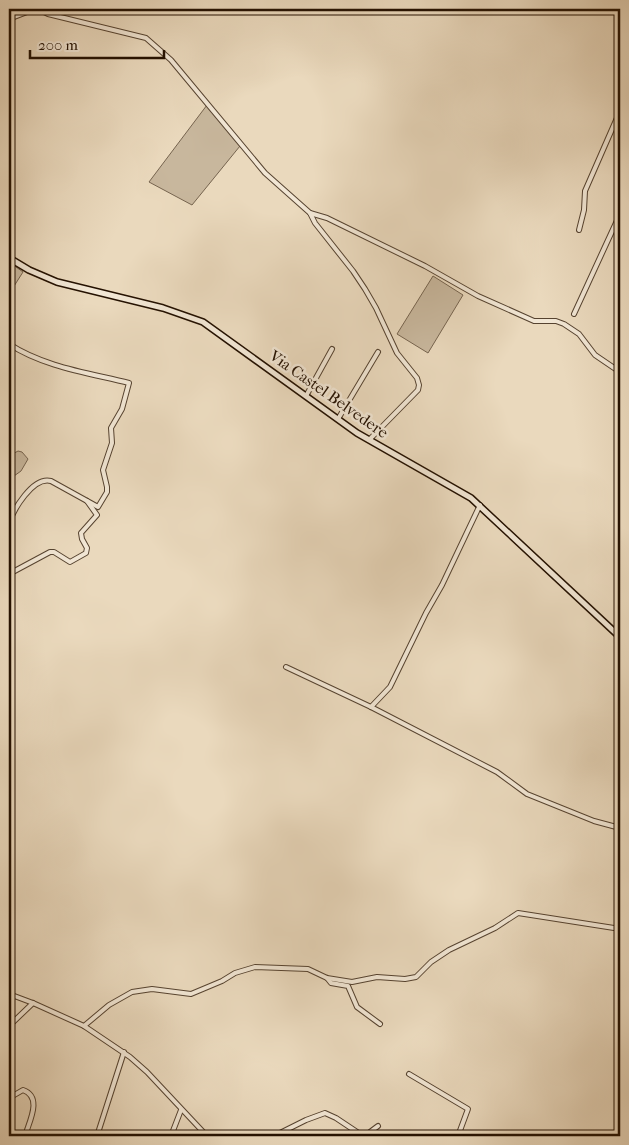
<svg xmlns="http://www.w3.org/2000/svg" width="629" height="1145" viewBox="0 0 629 1145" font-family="'IM FELL French Canon',serif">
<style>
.green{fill:#c8b79d;stroke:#76644f}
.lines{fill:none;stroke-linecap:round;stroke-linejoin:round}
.street-casing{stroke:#564330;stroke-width:6}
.secondary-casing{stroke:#241101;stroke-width:8}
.street{stroke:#f1e6d4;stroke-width:4}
.secondary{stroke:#f1e6d4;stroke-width:5}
.labels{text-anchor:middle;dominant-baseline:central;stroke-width:5;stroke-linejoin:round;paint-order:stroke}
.street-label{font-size:16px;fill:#241101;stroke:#f1e6d4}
</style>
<rect width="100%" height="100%" fill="#ead9bd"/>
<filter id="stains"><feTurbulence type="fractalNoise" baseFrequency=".004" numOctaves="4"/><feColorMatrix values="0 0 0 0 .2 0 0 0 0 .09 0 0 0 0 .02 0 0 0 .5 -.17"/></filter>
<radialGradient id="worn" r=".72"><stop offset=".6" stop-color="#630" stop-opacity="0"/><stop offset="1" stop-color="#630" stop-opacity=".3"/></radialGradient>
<g class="green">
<polygon points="207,105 240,146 192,205 149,182"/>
<polygon points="9,262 23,272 9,294"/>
<polygon points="433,276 463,295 428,353 397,334"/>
<polygon points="18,451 22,452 28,459 21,471 14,476 9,472 9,456"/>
</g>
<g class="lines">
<g class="street-casing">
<g id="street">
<polyline points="44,9 44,12 48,14 146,38 171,60 265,173 310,213 315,223 353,271 365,289 376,308 397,353 417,378 419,385 418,390 369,440"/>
<polyline points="9,19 35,9"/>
<polyline points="310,213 327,218 425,266 478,296 534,321 556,321 564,324 579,334 595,355 620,372"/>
<polyline points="579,230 584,210 585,191 620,111"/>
<polyline points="574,314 620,214"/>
<path d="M9,344c35,23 80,29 120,39l-7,26 -11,19 1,15 -9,27 4,17v5l-9,15 -47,-26c-18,-5 -38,29 -42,43"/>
<polyline points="306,396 332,349"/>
<polyline points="338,419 378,352"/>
<polyline points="9,574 50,552 54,552 70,562 86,553 87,548 82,539 81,533 97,515 87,501"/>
<polyline points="286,667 371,707 497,772 527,794 594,821 620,828"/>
<polyline points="371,707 390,687 426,613 442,585 480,505"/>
<polyline points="327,978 331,983 348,986 357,1007 380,1024"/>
<polyline points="9,994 33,1003 84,1026 130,1057 147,1072 207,1136"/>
<polyline points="9,1026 33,1003"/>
<polyline points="84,1026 109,1005 132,992 152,989 191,994 222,981 235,973 255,967 308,969 327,978 352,982 377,977 405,979 416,977 431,962 449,950 495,928 518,913 614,928 620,927"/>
<polyline points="409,1074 468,1109 458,1136"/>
<path d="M9,1098l14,-8c20,7 6,32 2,46"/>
<polyline points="97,1136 124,1052"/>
<polyline points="171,1136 181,1110"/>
<polyline points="274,1136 306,1120 325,1113 336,1118 363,1136 366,1135 378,1126"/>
</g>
</g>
<g class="secondary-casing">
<polyline id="secondary" points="9,258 29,270 57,282 163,308 203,322 357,433 471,498 620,637"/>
</g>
<use href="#street" class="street"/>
<use href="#secondary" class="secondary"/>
</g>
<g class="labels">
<g class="street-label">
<text transform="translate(329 394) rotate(35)">Via Castel Belvedere</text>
</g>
</g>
<rect width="629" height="1145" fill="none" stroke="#ead9bd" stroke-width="30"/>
<rect x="10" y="10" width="609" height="1125" fill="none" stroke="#241101" stroke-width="2.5"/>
<rect x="15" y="15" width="599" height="1115" fill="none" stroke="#241101"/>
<path d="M30 50v8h134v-8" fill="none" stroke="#241101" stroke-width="2.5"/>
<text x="38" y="50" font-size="15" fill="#241101" stroke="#f1e6d4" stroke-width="4" paint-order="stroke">200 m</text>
<rect width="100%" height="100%" filter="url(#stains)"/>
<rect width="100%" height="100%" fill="url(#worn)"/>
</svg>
